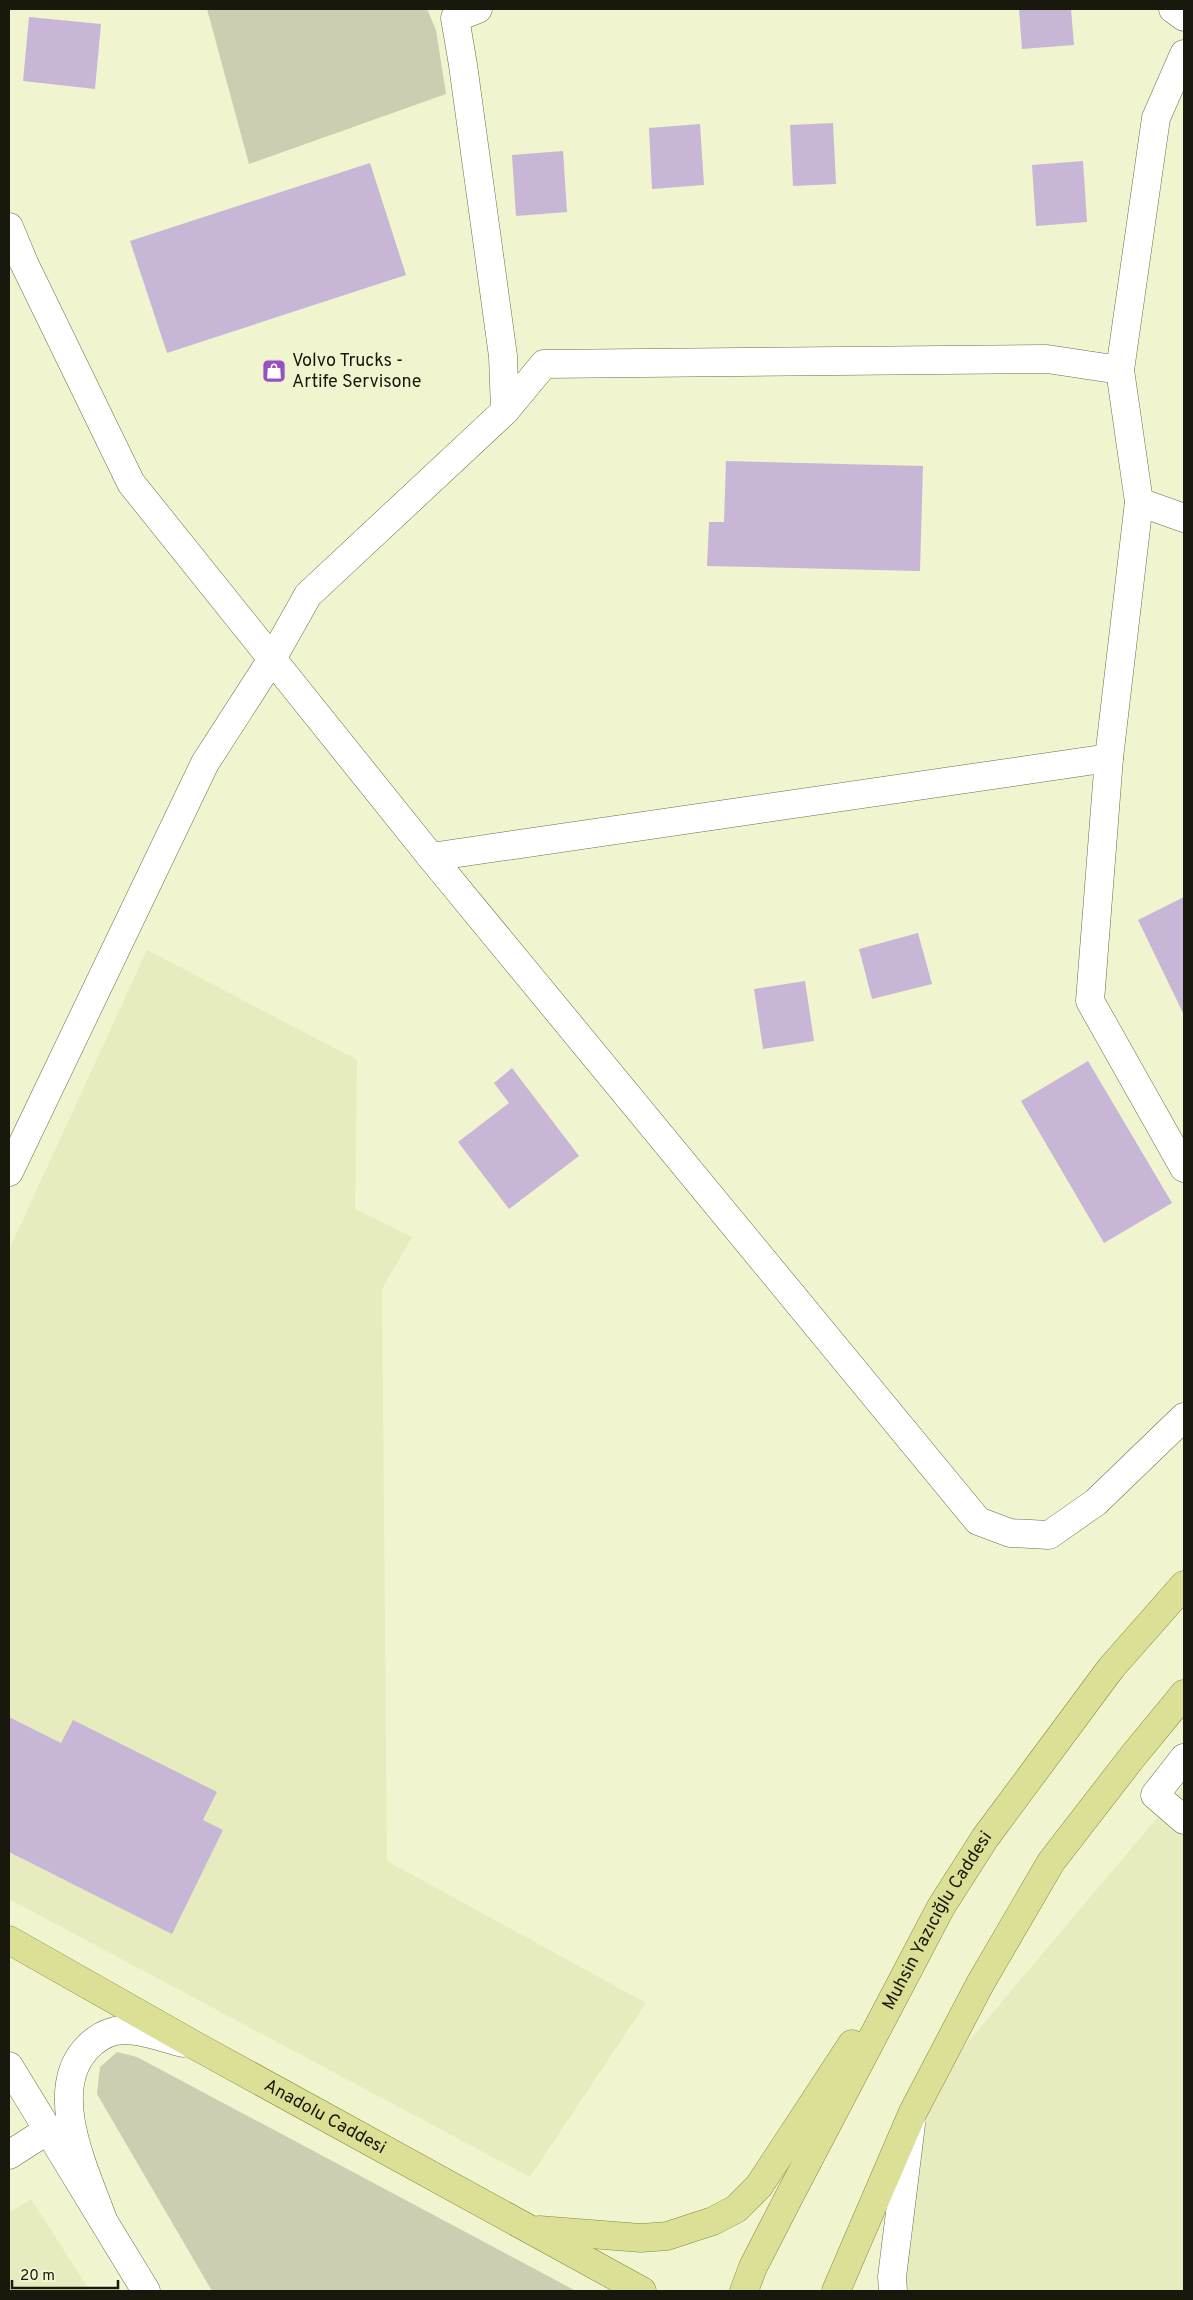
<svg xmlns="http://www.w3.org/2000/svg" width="1193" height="2300" viewBox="0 0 1193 2300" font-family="Overpass,sans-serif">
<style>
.built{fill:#e7ecbf}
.green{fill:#cbceb0}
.building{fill:#c8b6d6}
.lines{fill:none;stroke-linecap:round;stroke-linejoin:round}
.minor-casing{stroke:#6a6d4c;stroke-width:29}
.major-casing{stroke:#888c38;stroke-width:29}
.minor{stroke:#fff;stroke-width:28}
.major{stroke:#dcdf96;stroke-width:28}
.labels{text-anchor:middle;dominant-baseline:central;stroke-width:4.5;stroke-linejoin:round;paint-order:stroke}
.poi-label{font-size:18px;fill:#18190c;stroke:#f0f4cf;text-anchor:start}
.street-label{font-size:18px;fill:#18190c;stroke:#f0f4cf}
</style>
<rect width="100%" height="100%" fill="#f0f4cf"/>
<g class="built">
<polygon points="147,950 357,1060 355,1209 412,1237 382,1289 387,1861 646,2003 530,2177 9,1899 9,1250"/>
<polygon points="1184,1786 1184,2291 902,2291 914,2106"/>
<polygon points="31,2199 90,2291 9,2291 9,2213"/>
</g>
<g class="green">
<polygon points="207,9 427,9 436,30 446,94 249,164"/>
<polygon points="117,2052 137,2057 576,2291 212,2291 97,2094 100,2067"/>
</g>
<g class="building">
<polygon points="1019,9 1071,9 1074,45 1022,49"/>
<polygon points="29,17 101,24 95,89 23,81"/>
<polygon points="833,123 836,184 793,186 790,125"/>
<polygon points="700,124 704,185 652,189 649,128"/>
<polygon points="563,151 567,212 516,216 512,155"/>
<polygon points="1083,161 1087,222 1036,226 1032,165"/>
<polygon points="370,163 406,275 167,353 130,241"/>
<polygon points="726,461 923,466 920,571 707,566 709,522 724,522"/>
<polygon points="1184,897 1184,1015 1138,920"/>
<polygon points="918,933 932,984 872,999 859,949"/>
<polygon points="805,981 814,1041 763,1049 754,989"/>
<polygon points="1088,1061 1172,1203 1104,1243 1021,1101"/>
<polygon points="512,1068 579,1156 509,1209 458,1142 509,1103 494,1083"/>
<polygon points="9,1717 61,1743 73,1720 217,1792 203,1820 223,1830 172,1934 9,1852"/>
</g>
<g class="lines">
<g class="minor-casing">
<g id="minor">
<polyline points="1173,9 1184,17"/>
<polyline points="1184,54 1156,118 1120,370 1139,502 1109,758 1090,1001 1184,1168"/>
<polyline points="9,227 24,263 131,483 431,857 978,1521 1010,1533 1049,1535 1096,1502 1184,1417"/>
<polyline points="505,411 544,364 1047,359 1120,370"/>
<polyline points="1139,502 1184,518"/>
<polyline points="431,857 1109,758"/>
<polyline points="9,1172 205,763 272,659 308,595 505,411 503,356 463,65 455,18 478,9"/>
<polyline points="1184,1758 1155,1795 1184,1820"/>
<polyline points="9,2066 146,2291"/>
<polyline points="9,2155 48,2130"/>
<path d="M103,2220c-17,-48 -57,-127 -17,-171 8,-9 17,-15 29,-18 22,-4 47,7 68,12"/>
<polyline points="893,2291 892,2277 911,2124"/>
</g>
</g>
<g class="major-casing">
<g id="major">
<path id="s1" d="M9,1940l187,106 446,245"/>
<polyline points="539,2230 641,2238 667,2236 713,2221 736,2209 759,2186 852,2044"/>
<path id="s2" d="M744,2291l9,-24 37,-72 151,-288 44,-69 126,-170 73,-83"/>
<polyline points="836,2291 913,2112 980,1984 1051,1862 1133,1756 1184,1694"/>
</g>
</g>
<use href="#minor" class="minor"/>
<use href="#major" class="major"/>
</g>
<defs>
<g id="shop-square" transform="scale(1.25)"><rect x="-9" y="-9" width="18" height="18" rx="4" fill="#9650c4" stroke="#f0f4cf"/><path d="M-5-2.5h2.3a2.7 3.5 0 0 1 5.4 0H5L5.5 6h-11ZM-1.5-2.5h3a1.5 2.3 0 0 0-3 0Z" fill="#fff"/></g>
</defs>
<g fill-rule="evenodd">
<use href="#shop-square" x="274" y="371"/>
</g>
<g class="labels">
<g class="poi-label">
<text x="292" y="361">Volvo Trucks -<tspan x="292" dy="21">Artife Servisone</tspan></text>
</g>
<g class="street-label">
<text stroke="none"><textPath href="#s2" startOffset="418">Muhsin Yazıcığlu Caddesi</textPath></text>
<text stroke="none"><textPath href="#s1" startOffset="362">Anadolu Caddesi</textPath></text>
</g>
</g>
<rect width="1193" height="2300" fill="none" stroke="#18190c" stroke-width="20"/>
<path d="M12 2280v8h106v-8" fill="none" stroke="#18190c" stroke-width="2.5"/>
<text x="20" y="2280" font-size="15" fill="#18190c" stroke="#f0f4cf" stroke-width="4" paint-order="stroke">20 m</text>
</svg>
